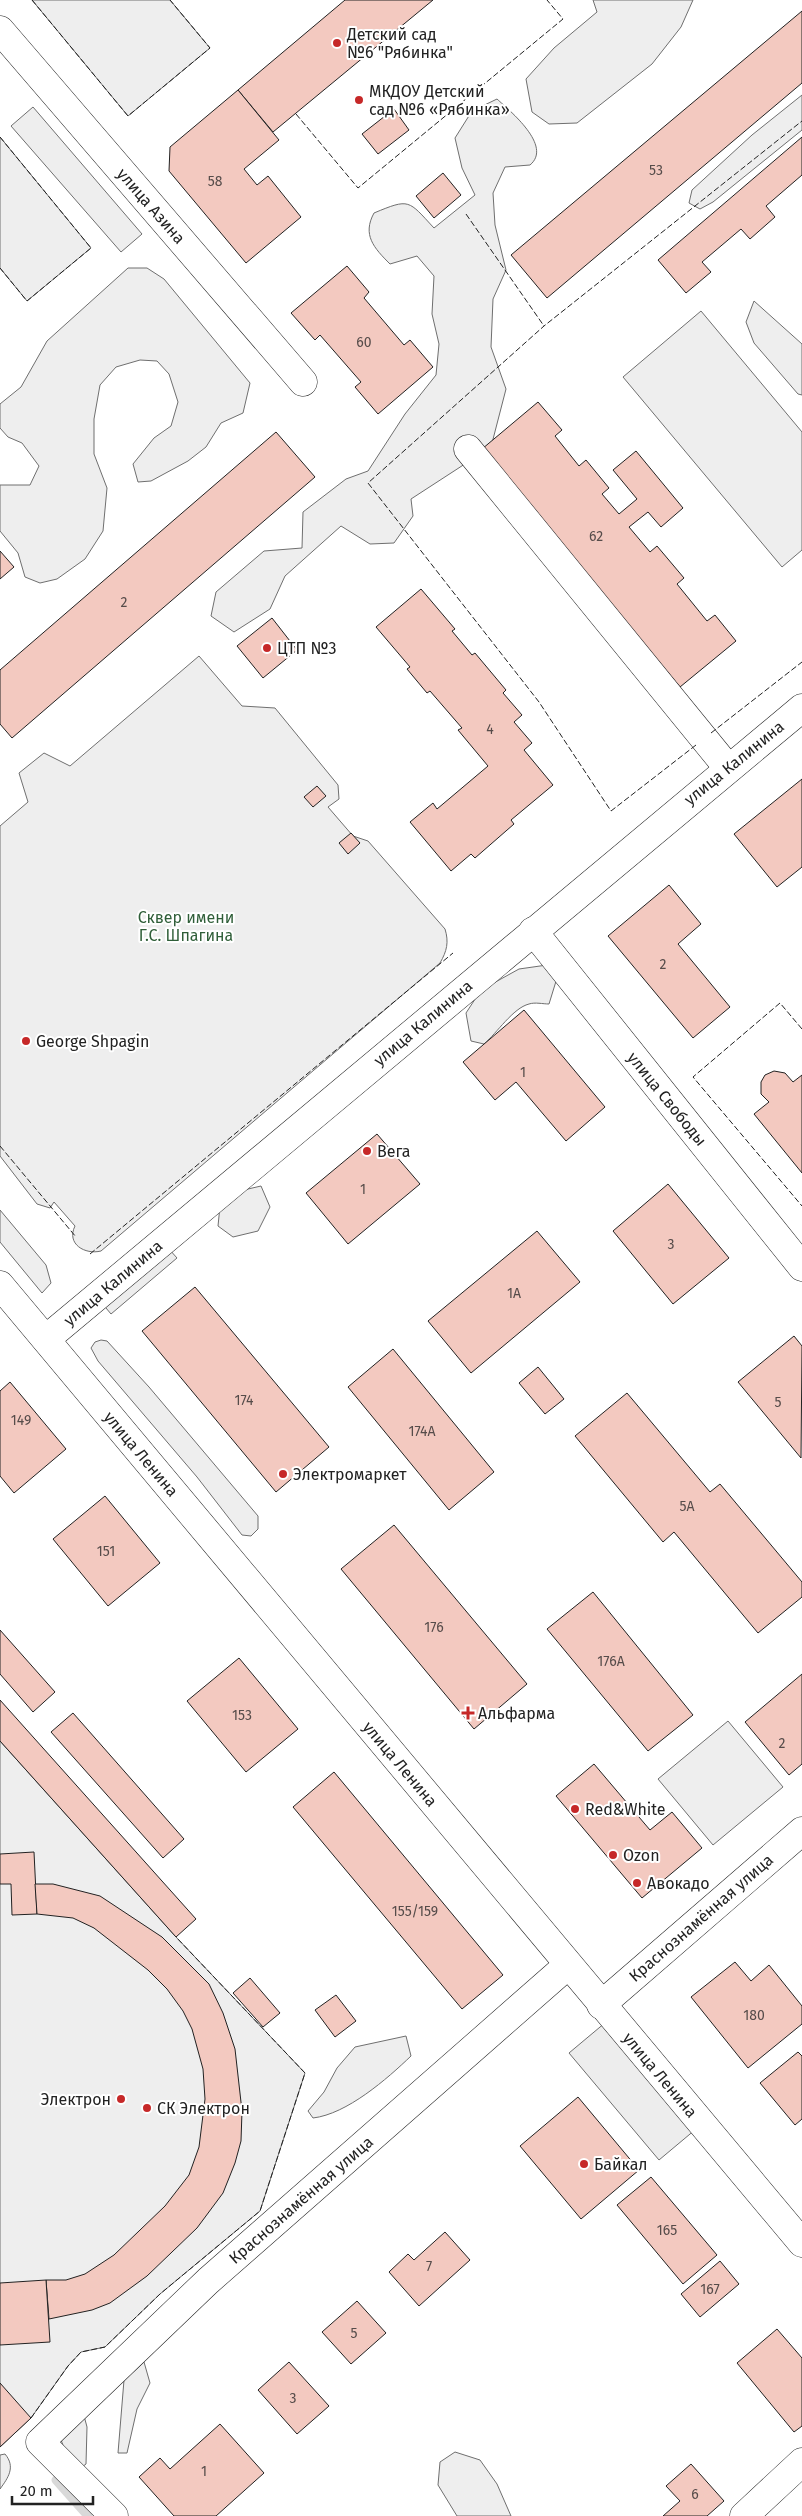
<svg xmlns="http://www.w3.org/2000/svg" width="802" height="2516" viewBox="0 0 802 2516" font-family="'Fira Sans',sans-serif">
<style>
.green{fill:#eee;stroke:#6f6f6f}
.parking{fill:#ededed;stroke:#6f6f6f}
.lines{fill:none;stroke-linecap:round;stroke-linejoin:round}
.stream{stroke:#d9d9d9;stroke-width:9}
.building{fill:#f3c9c0;stroke:#222}
.minor-casing{stroke:#222;stroke-width:29}
.minor{stroke:#fff;stroke-width:28}
.fence{stroke:#222;stroke-width:1;stroke-dasharray:6 2.5;stroke-linecap:butt}
.poi-dot{fill:#c62828;stroke:#fff;stroke-width:2}
.labels{text-anchor:middle;dominant-baseline:central;stroke-width:4;stroke-linejoin:round;paint-order:stroke}
.number-label{font-size:14px;fill:#564c4a}
.poi-label{font-size:16px;fill:#222;stroke:#fff;text-anchor:start}
.street-label{font-size:16px;fill:#222;stroke:#fff}
.park-label{font-size:16px;fill:#2f5e38;stroke:#fff}
</style>
<rect width="100%" height="100%" fill="#fff"/>
<g class="green">
<polygon points="32,0 170,0 210,48 128,116"/>
<polygon points="593,0 693,0 681,27 652,64 577,123 549,124 532,112 526,79 554,48 597,12"/>
<polygon points="802,95 802,130 713,202 700,209 689,203 692,190 752,135"/>
<path d="M497,99c13,12 56,47 33,66l-25,2 -12,26 2,32 11,45 -13,29 -2,48 15,42 -15,58 -80,52 2,17 -19,27 -24,1 -29,-18 -56,50 -15,33 -36,23 -23,-16 5,-24 48,-41 38,-3 1,-36 43,-33 22,-8 37,-57 31,-39 3,-31 -7,-30 2,-38 -17,-20 -27,8c-16,-16 -28,-29 -16,-51 36,-15 34,-13 60,15l41,-33 -13,-27 -7,-30 17,-27z"/>
<polygon points="33,107 142,234 121,252 11,126"/>
<polygon points="0,137 91,248 27,301 0,268"/>
<polygon points="128,268 147,268 164,279 250,383 243,413 221,423 206,447 188,461 151,481 138,482 133,464 154,438 171,426 178,402 169,374 157,361 140,360 116,367 100,385 94,419 94,454 107,488 103,531 85,559 57,579 40,583 25,577 18,553 0,531 0,485 30,485 39,466 22,443 8,437 0,428 0,404 21,387 47,341"/>
<polygon points="754,301 802,344 802,395 798,394 754,343 746,322"/>
<polygon points="701,311 802,432 802,550 782,567 623,377"/>
<path d="M199,656l43,50 33,2 63,77 1,14 -11,8 25,29 15,5 77,88c4,13 2,22 -5,34l-339,288c-16,4 -35,-7 -26,-25l-21,-24 -4,6 -13,-4 -37,-48v-330l28,-24 -9,-29 25,-20 26,13z"/>
<path d="M547,965l10,13 -8,26c-6,0 -14,-2 -20,0 -16,4 -32,29 -45,40l-13,-3 -5,-28 15,-23 38,-21z"/>
<polygon points="261,1186 270,1207 258,1231 233,1237 218,1226 220,1206 235,1192"/>
<polygon points="0,1210 46,1265 51,1283 42,1293 0,1242"/>
<polygon points="101,1340 107,1341 149,1387 258,1516 258,1529 251,1536 242,1535 197,1477 98,1361 91,1348 95,1342"/>
<polygon points="728,1721 783,1787 713,1845 658,1779"/>
<polygon points="0,1741 176,1937 305,2073 260,2211 160,2294 105,2347 81,2352 68,2366 31,2418 0,2447"/>
<path d="M406,2036l5,20c-24,23 -64,58 -98,62l-5,-7 16,-19 13,-24 18,-21z"/>
<polygon points="144,2362 150,2383 137,2409 127,2453 118,2453 124,2380"/>
<polygon points="83,2412 87,2427 86,2464 82,2467 64,2448 60,2437"/>
<polygon points="455,2452 480,2460 497,2484 511,2516 457,2516 438,2485 440,2462"/>
<path d="M5,2454c11,13 3,24 -5,35v-34z"/>
</g>
<g class="parking">
<polygon points="161,1240 177,1258 111,1314 96,1296"/>
<polygon points="612,2017 702,2124 659,2160 569,2053"/>
</g>
<g class="lines">
<polyline class="stream" points="56,2480 88,2516"/>
</g>
<g class="building">
<polygon points="345,0 433,0 273,132 238,90"/>
<polygon points="802,11 802,83 547,298 511,255"/>
<polygon points="238,90 279,140 244,169 257,185 268,176 301,217 246,263 169,171 170,147"/>
<polygon points="394,109 409,130 378,154 362,134"/>
<polygon points="802,137 802,175 766,206 775,217 750,239 741,229 702,262 711,272 686,293 658,260"/>
<polygon points="443,173 461,195 434,218 416,196"/>
<polygon points="347,266 369,292 364,298 404,345 410,340 433,367 378,414 355,387 361,382 320,335 315,340 291,313"/>
<polygon points="538,402 562,430 555,436 579,466 586,460 609,488 602,494 619,514 637,499 613,470 636,451 683,508 661,527 648,512 629,527 650,552 657,546 684,578 677,584 707,621 715,615 736,641 680,687 482,449"/>
<polygon points="276,432 315,477 12,738 0,724 0,670"/>
<polygon points="0,551 14,567 0,579"/>
<polygon points="421,589 455,629 452,631 472,655 475,653 506,690 503,693 522,715 514,722 532,743 524,750 553,785 511,820 514,824 475,858 471,854 451,871 410,822 433,803 437,809 488,766 458,730 462,728 430,691 427,693 407,669 410,667 376,627"/>
<polygon points="272,618 297,650 263,678 237,646"/>
<polygon points="802,779 802,867 777,887 734,834"/>
<polygon points="317,786 326,796 313,807 304,797"/>
<polygon points="351,833 360,843 348,854 339,843"/>
<polygon points="669,885 701,924 678,944 730,1007 693,1038 608,936"/>
<polygon points="524,1010 605,1107 566,1141 516,1082 495,1100 463,1062"/>
<polygon points="774,1071 785,1073 793,1082 802,1075 802,1173 754,1114 769,1102 761,1094 761,1082 765,1075"/>
<polygon points="377,1134 420,1184 348,1244 306,1193"/>
<polygon points="668,1184 729,1258 673,1304 613,1231"/>
<polygon points="537,1231 580,1282 471,1373 428,1321"/>
<polygon points="195,1287 329,1447 276,1492 142,1331"/>
<polygon points="794,1336 802,1346 801,1458 738,1382"/>
<polygon points="393,1349 494,1472 449,1510 348,1387"/>
<polygon points="538,1367 564,1399 545,1414 519,1383"/>
<polygon points="10,1382 66,1449 14,1493 0,1476 0,1391"/>
<polygon points="627,1393 710,1492 720,1484 802,1582 802,1597 758,1633 674,1532 663,1542 575,1436"/>
<polygon points="105,1496 160,1563 108,1606 53,1539"/>
<polygon points="394,1525 527,1684 474,1729 341,1569"/>
<polygon points="593,1592 693,1715 648,1751 547,1629"/>
<polygon points="0,1630 55,1692 33,1712 0,1674"/>
<polygon points="239,1658 298,1729 246,1772 187,1701"/>
<polygon points="802,1674 802,1764 789,1775 745,1722"/>
<polygon points="0,1700 196,1919 176,1937 0,1741"/>
<polygon points="73,1713 184,1839 163,1858 51,1732"/>
<polygon points="594,1764 650,1830 672,1812 702,1848 642,1898 556,1796"/>
<polygon points="334,1772 503,1975 462,2009 293,1807"/>
<polygon points="34,1852 37,1914 12,1915 11,1884 0,1884 0,1854"/>
<polygon points="35,1884 53,1884 100,1896 162,1937 209,1984 223,2013 235,2049 242,2111 241,2141 235,2163 223,2193 197,2228 147,2276 110,2303 92,2310 49,2319 46,2280 66,2280 85,2274 114,2255 165,2206 189,2175 199,2147 205,2099 203,2069 192,2029 183,2011 167,1989 148,1970 94,1928 73,1918 37,1914"/>
<polygon points="735,1962 751,1981 769,1965 802,2006 802,2024 748,2068 691,1997"/>
<polygon points="250,1978 280,2013 263,2027 233,1993"/>
<polygon points="336,1995 356,2021 335,2037 315,2010"/>
<polygon points="798,2052 802,2056 802,2119 795,2125 760,2083"/>
<polygon points="578,2097 639,2170 581,2219 520,2146"/>
<polygon points="651,2177 717,2255 683,2284 617,2205"/>
<polygon points="445,2232 470,2260 419,2306 389,2272 408,2254 414,2260"/>
<polygon points="720,2261 739,2284 700,2317 681,2294"/>
<polygon points="46,2280 50,2342 0,2345 0,2283"/>
<polygon points="357,2301 386,2333 351,2364 322,2332"/>
<polygon points="777,2329 802,2358 802,2426 794,2432 737,2363"/>
<polygon points="289,2362 329,2406 297,2434 258,2390"/>
<polygon points="0,2383 31,2418 0,2447"/>
<polygon points="220,2424 264,2473 216,2516 174,2516 139,2477 160,2458 170,2469"/>
<polygon points="691,2464 724,2501 707,2516 663,2516 680,2501 666,2486"/>
</g>
<g class="lines">
<g class="minor-casing">
<g id="minor">
<polyline points="0,30 303,382"/>
<polyline points="468,449 728,768"/>
<polyline points="533,931 802,1267"/>
<polyline points="0,1285 802,2243"/>
<polyline points="46,1339 802,708"/>
<polyline points="601,2005 802,1831"/>
<polyline points="114,2516 40,2442 208,2281 568,1965"/>
<polyline points="744,2516 802,2462"/>
</g>
</g>
<use href="#minor" class="minor"/>
<g class="fence">
<polyline points="32,0 128,116 210,48 170,0"/>
<polyline points="296,114 358,188 563,19 547,0"/>
<polyline points="0,137 91,248 27,301 0,268"/>
<polyline points="466,214 544,326"/>
<polyline points="711,733 802,662"/>
<polyline points="696,745 611,811 539,702 368,483 544,326 802,121"/>
<polyline points="802,1029 780,1003 693,1077 802,1206"/>
<polyline points="0,1146 76,1237"/>
<polyline points="90,1254 453,953"/>
<polyline points="31,2418 68,2366 81,2352 105,2347 160,2294 260,2211 305,2073 176,1937"/>
</g>
</g>
<g class="poi-dot">
<circle cx="337" cy="43" r="5"/>
<circle cx="359" cy="100" r="5"/>
<circle cx="267" cy="648" r="5"/>
<circle cx="26" cy="1041" r="5"/>
<circle cx="367" cy="1151" r="5"/>
<circle cx="283" cy="1474" r="5"/>
<path d="M465.5 1705.5h5v5h5v5h-5v5h-5v-5h-5v-5h5z"/>
<circle cx="575" cy="1809" r="5"/>
<circle cx="613" cy="1855" r="5"/>
<circle cx="637" cy="1883" r="5"/>
<circle cx="121" cy="2099" r="5"/>
<circle cx="147" cy="2108" r="5"/>
<circle cx="584" cy="2164" r="5"/>
</g>
<g class="labels">
<g class="number-label">
<text x="656" y="170">53</text>
<text x="215" y="181">58</text>
<text x="364" y="342">60</text>
<text x="596" y="536">62</text>
<text x="124" y="602">2</text>
<text x="490" y="729">4</text>
<text x="663" y="964">2</text>
<text x="523" y="1072">1</text>
<text x="363" y="1189">1</text>
<text x="671" y="1244">3</text>
<text x="514" y="1293">1А</text>
<text x="244" y="1400">174</text>
<text x="778" y="1402">5</text>
<text x="21" y="1420">149</text>
<text x="422" y="1431">174А</text>
<text x="687" y="1506">5А</text>
<text x="106" y="1551">151</text>
<text x="434" y="1627">176</text>
<text x="611" y="1661">176А</text>
<text x="242" y="1715">153</text>
<text x="782" y="1743">2</text>
<text x="415" y="1911">155/159</text>
<text x="754" y="2015">180</text>
<text x="667" y="2230">165</text>
<text x="429" y="2266">7</text>
<text x="710" y="2289">167</text>
<text x="354" y="2333">5</text>
<text x="293" y="2398">3</text>
<text x="204" y="2471">1</text>
<text x="695" y="2494">6</text>
</g>
<g class="poi-label">
<text x="347" y="34">Детский сад<tspan x="347" dy="18">№6 "Рябинка"</tspan></text>
<text x="369" y="91">МКДОУ Детский<tspan x="369" dy="18">сад №6 «Рябинка»</tspan></text>
<text x="277" y="648">ЦТП №3</text>
<text x="36" y="1041">George Shpagin</text>
<text x="377" y="1151">Вега</text>
<text x="293" y="1474">Электромаркет</text>
<text x="478" y="1713">Альфарма</text>
<text x="585" y="1809">Red&amp;White</text>
<text x="623" y="1855">Ozon</text>
<text x="647" y="1883">Авокадо</text>
<text x="111" y="2099" text-anchor="end">Электрон</text>
<text x="157" y="2108">СК Электрон</text>
<text x="594" y="2164">Байкал</text>
</g>
<g class="street-label">
<text transform="translate(151 206) rotate(49)">улица Азина</text>
<text transform="translate(734 763) rotate(-39)">улица Калинина</text>
<text transform="translate(423 1023) rotate(-40)">улица Калинина</text>
<text transform="translate(667 1099) rotate(51)">улица Свободы</text>
<text transform="translate(113 1283) rotate(-40)">улица Калинина</text>
<text transform="translate(141 1454) rotate(50)">улица Ленина</text>
<text transform="translate(400 1764) rotate(50)">улица Ленина</text>
<text transform="translate(701 1918) rotate(-41)">Краснознамённая улица</text>
<text transform="translate(660 2075) rotate(50)">улица Ленина</text>
<text transform="translate(301 2200) rotate(-41)">Краснознамённая улица</text>
</g>
<g class="park-label">
<text x="186" y="917">Сквер имени<tspan x="186" dy="18">Г.С. Шпагина</tspan></text>
</g>
</g>
<path d="M12 2496v8h81v-8" fill="none" stroke="#222222" stroke-width="2.5"/>
<text x="20" y="2496" font-size="15" fill="#222222" stroke="#ffffff" stroke-width="4" paint-order="stroke">20 m</text>
</svg>
